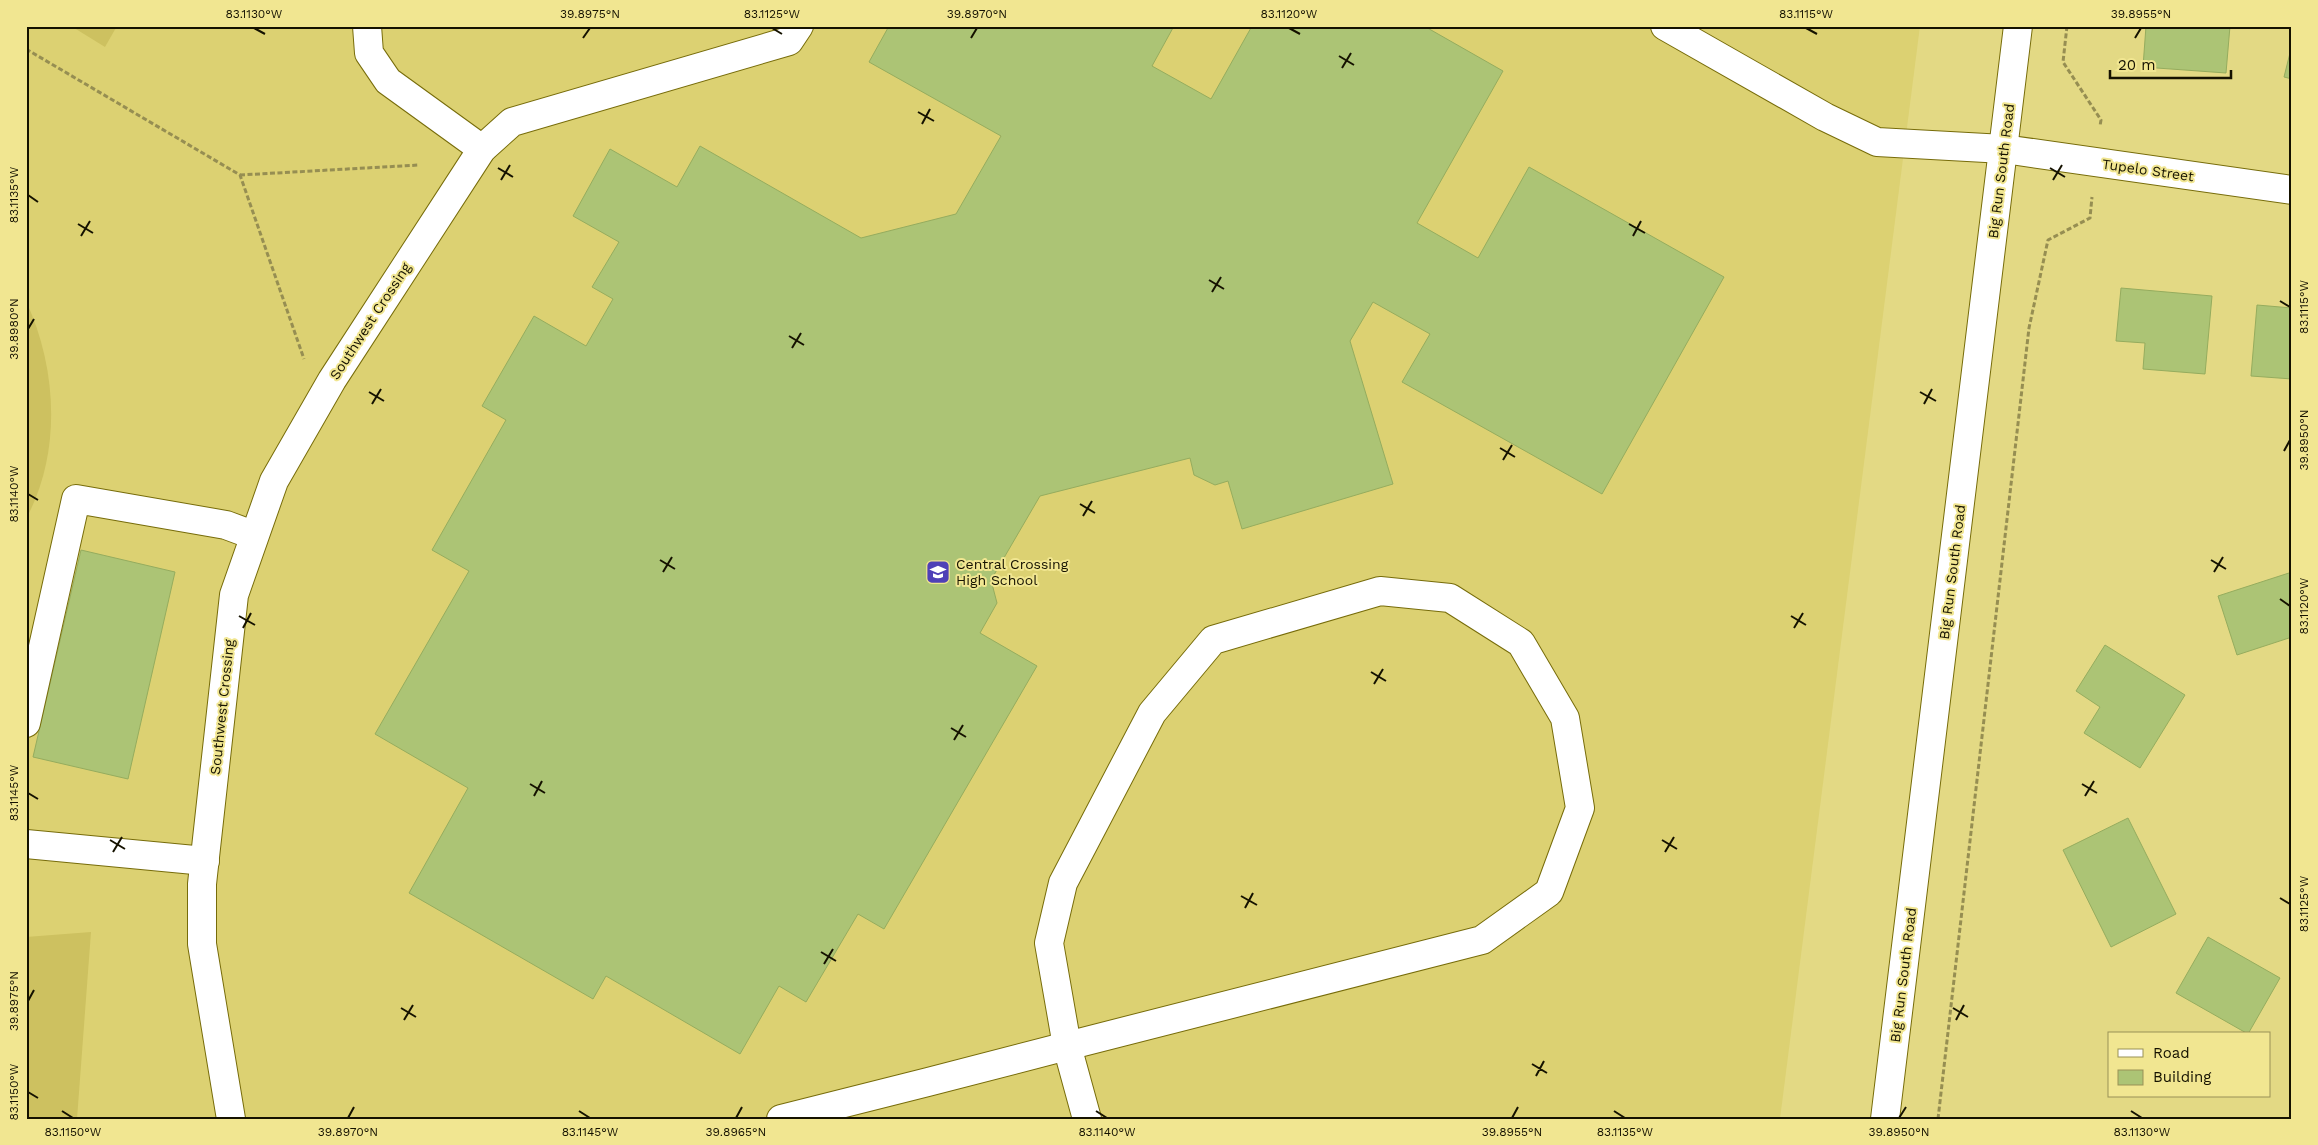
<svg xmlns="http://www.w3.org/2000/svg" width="2318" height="1145" viewBox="0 0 2318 1145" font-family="'Work Sans',sans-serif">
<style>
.built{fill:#dcd172}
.garden{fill:#cdc160}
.building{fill:#acc475;stroke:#95ac5e}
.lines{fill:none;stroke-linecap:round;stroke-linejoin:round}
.minor-casing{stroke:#776c0a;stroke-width:30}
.path{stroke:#968e52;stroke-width:3;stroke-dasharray:5 2.5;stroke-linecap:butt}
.minor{stroke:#fff;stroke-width:28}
.ticks{fill:none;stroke:#151200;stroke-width:2}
.labels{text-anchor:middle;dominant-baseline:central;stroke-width:4;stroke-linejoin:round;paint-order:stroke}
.street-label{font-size:14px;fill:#151200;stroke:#f1e691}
.poi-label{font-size:14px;fill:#151200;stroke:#f1e691;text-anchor:start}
.neatline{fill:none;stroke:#151200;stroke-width:2}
.ticks-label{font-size:12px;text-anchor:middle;fill:#151200}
</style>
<rect width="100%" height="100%" fill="#e3d984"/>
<polygon class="built" points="26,26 1920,26 1780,1119 26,1119"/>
<g class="garden">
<polygon points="71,26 117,26 105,47"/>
<path d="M26,301c31,67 36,151 0,218z"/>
<polygon points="91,932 77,1119 26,1119 26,937"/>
</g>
<g class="building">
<polygon points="889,26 1174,26 1152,66 1211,99 1252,26 1424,26 1503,71 1417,223 1478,258 1529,167 1724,277 1602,494 1402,382 1430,334 1373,302 1350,341 1393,484 1242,529 1228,481 1215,485 1194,475 1190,458 1040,496 991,580 997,603 980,633 1037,666 884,929 858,914 806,1002 779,986 740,1054 606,976 593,999 409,893 468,788 375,734 469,571 432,550 506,420 482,406 534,316 586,346 613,299 592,287 619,242 573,216 610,149 677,187 700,146 861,238 956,214 1001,136 869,62"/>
<polygon points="2146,26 2230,26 2226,73 2143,67"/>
<polygon points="2292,45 2292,79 2284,77"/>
<polygon points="2121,288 2212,296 2205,374 2143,369 2145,343 2116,341"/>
<polygon points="2257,305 2292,308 2292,379 2251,376"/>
<polygon points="81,550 175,572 128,779 33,757"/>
<polygon points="2292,572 2292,637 2237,655 2218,596"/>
<polygon points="2105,645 2185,695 2140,768 2084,733 2100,707 2076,691"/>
<polygon points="2128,818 2176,914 2111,947 2063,850"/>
<polygon points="2208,937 2280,978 2248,1034 2176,993"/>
</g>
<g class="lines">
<g class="minor-casing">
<g id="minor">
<polyline points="367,26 369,53 388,81 482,149"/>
<polyline points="1665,26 1825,117 1877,142 2004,149 2292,190"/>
<polyline points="26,723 76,499 226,525 253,535"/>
<polyline points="26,844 205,861"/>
<polyline points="231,1119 202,944 202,884 234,595 274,481 332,380 482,149 512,122 789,41 799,26"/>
<polyline points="781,1119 928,1082 1067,1046 1482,940 1549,892 1580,808 1565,718 1521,643 1450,598 1380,591 1213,640 1152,713 1063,883 1049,943 1067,1046 1087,1119"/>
<polyline points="1885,1119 2018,26"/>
</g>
</g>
<g class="path">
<polyline points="2067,26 2063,62 2101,120 2100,126"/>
<polyline points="26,49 240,175 304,359"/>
<polyline points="240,175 419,165"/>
<polyline points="1938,1119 2029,328 2048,240 2090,218 2092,197"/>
</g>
<use href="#minor" class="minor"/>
</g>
<path class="ticks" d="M254,28l11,6M772,28l10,6M1289,28l11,6M1806,28l11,6M583,38l7,-10M971,38l6,-10M2135,38l6,-10M1339,56l15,9M1342,68l9,-15M918,112l16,9M922,124l8,-15M498,168l15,9M2050,168l15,9M501,180l9,-15M2053,180l9,-15M28,195l10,7M78,224l15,9M1629,224l16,9M81,236l9,-15M1633,236l8,-15M1209,280l15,9M1212,292l9,-15M2280,301l10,6M28,329l6,-10M789,336l15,9M792,348l9,-15M369,392l15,9M1920,392l16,9M372,404l9,-15M1924,404l8,-15M1500,448l15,9M2284,451l6,-11M1503,460l9,-15M28,494l10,6M1080,504l15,9M1083,516l9,-15M660,560l15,9M2211,560l15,9M663,572l9,-15M2214,572l9,-15M2280,599l10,7M239,616l16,9M1791,616l15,9M243,628l8,-15M1794,628l9,-15M1371,672l15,9M1374,684l9,-15M951,728l15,9M954,740l9,-15M530,784l15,9M2082,784l15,9M28,793l10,6M534,796l8,-15M2085,796l9,-15M110,840l15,9M1662,840l15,9M113,852l9,-15M1665,852l9,-15M1241,896l16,9M2280,898l10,6M1245,908l8,-15M821,952l15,9M824,964l9,-15M28,1001l6,-11M401,1008l15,9M1953,1008l15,9M404,1020l9,-15M1956,1020l8,-15M1532,1064l15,9M1536,1076l8,-15M28,1092l10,6M62,1111l11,7M579,1111l11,7M1096,1111l11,7M1614,1111l11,7M2131,1111l11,7M348,1118l6,-11M736,1118l6,-11M1512,1118l6,-11M1899,1118l7,-11"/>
<defs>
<g id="school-square" transform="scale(1.25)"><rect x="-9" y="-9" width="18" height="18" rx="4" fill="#4f40b7" stroke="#f1e691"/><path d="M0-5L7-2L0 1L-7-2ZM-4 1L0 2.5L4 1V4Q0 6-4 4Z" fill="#fff"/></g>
</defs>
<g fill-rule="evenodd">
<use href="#school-square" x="938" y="572"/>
</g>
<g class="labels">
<g class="street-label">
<text transform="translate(2148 170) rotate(8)">Tupelo Street</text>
<text transform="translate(2001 171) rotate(-83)">Big Run South Road</text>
<text transform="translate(370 321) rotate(-57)">Southwest Crossing</text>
<text transform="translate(1952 572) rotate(-83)">Big Run South Road</text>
<text transform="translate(222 707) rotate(-84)">Southwest Crossing</text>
<text transform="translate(1903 975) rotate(-83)">Big Run South Road</text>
</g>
<g class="poi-label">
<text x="956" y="564">Central Crossing<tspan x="956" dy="16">High School</tspan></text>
</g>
</g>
<rect width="2318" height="1145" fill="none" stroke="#f1e691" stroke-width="55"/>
<rect x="2108" y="1032" width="162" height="65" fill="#f1e691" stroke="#999157"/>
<rect x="2118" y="1049" width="25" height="8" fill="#ffffff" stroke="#999157"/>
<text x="2153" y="1058" font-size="15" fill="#151200">Road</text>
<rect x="2118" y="1070" width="25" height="15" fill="#acc475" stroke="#999157"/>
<text x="2153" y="1082" font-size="15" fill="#151200">Building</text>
<path d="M2110 70v8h121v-8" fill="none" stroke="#151200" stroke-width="2.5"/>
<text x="2118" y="70" font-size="15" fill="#151200" stroke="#f1e691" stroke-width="4" paint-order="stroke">20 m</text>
<rect x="28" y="28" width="2262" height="1090" class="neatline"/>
<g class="ticks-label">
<text x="254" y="18">83.1130°W</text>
<text x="590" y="18">39.8975°N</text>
<text x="772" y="18">83.1125°W</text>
<text x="977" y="18">39.8970°N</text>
<text x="1289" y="18">83.1120°W</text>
<text x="1806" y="18">83.1115°W</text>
<text x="2141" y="18">39.8955°N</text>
<text transform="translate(14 195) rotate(-90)" y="4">83.1135°W</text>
<text transform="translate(2304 307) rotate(-90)" y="4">83.1115°W</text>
<text transform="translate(14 329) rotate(-90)" y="4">39.8980°N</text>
<text transform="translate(2304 440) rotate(-90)" y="4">39.8950°N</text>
<text transform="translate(14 494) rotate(-90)" y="4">83.1140°W</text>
<text transform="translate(2304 606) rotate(-90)" y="4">83.1120°W</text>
<text transform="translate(14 793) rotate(-90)" y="4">83.1145°W</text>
<text transform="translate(2304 904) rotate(-90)" y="4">83.1125°W</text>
<text transform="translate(14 1001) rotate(-90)" y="4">39.8975°N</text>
<text transform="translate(14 1092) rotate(-90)" y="4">83.1150°W</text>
<text x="73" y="1136">83.1150°W</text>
<text x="348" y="1136">39.8970°N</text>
<text x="590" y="1136">83.1145°W</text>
<text x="736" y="1136">39.8965°N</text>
<text x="1107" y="1136">83.1140°W</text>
<text x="1512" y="1136">39.8955°N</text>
<text x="1625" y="1136">83.1135°W</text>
<text x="1899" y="1136">39.8950°N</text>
<text x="2142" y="1136">83.1130°W</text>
</g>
</svg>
